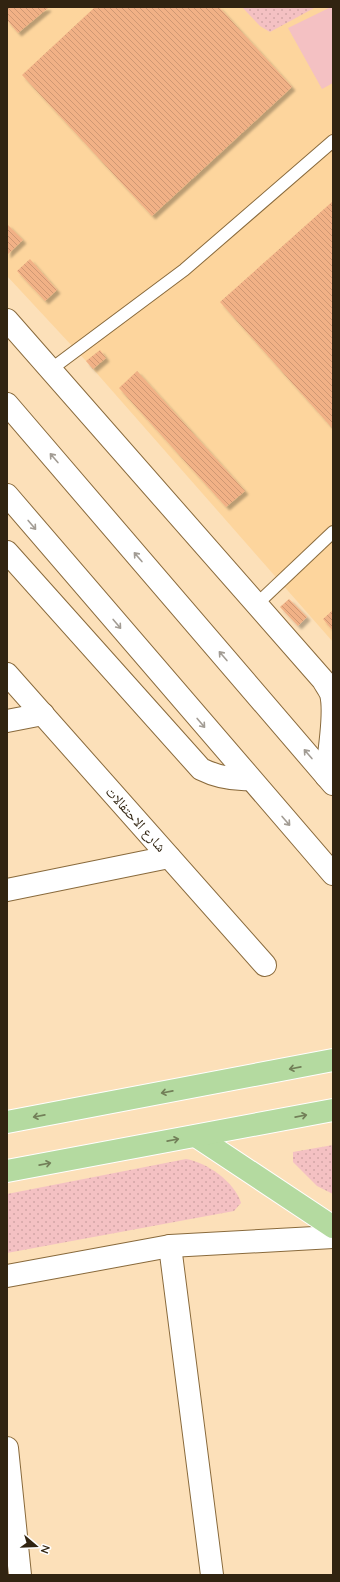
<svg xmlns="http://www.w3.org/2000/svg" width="340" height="1582" viewBox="0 0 340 1582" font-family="Quicksand,'Noto Naskh Arabic',sans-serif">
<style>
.built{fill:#fdd59d}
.grass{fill:url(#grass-dots)}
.garden{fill:#f4c1c3}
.building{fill:url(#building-back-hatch);filter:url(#shadow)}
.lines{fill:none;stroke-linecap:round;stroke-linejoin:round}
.service-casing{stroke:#896a3c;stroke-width:14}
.minor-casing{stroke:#896a3c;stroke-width:24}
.secondary-casing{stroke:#896a3c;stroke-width:24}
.primary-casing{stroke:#fff;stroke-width:24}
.service{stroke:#fff;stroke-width:12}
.minor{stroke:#fff;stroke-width:22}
.secondary{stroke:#fff;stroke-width:22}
.primary{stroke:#b4daa0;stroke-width:22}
.oneway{stroke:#a29c94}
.oneway2{stroke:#727f58}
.labels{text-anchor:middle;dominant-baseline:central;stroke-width:3.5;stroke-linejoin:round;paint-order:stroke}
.street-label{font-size:14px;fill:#312411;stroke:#fff}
</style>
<defs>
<pattern id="grass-dots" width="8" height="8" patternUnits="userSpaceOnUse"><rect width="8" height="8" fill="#f4c1c3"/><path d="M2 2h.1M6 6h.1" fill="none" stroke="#d2a6a6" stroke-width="1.8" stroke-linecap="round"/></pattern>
<pattern id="building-back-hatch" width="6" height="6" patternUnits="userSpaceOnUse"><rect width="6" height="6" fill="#f1b186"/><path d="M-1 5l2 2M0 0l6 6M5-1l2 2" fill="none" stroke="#cf9873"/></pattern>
<filter id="shadow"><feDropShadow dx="3.5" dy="3.5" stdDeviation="1" flood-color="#0004"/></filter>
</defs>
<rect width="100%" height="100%" fill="#fce0b9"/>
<polygon class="built" points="7,7 333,7 333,642 86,361 7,276"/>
<g class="grass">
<polygon points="242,7 316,7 270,32 260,26"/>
<polygon points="333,1145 333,1194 317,1186 293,1162 293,1152"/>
<path d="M186,1159c20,3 49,23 55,44l-7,8 -227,42v-59z"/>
</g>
<polygon class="garden" points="331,7 333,7 333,83 322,89 288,28"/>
<g class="building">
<polygon points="7,7 47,7 48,8 18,33 7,20"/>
<polygon points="95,7 219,7 292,87 152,216 22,75"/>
<polygon points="333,201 333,429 220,302"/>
<polygon points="7,224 23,240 7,255"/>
<polygon points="30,259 57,290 45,301 17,271"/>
<polygon points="100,350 106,358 93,369 86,361"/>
<polygon points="137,371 245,491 226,507 119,388"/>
<polygon points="289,599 307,617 298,626 280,607"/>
<polygon points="333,610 333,631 323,619"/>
</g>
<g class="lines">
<g class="service-casing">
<g id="service">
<polyline points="50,370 184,270 333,141"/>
<polyline points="257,604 333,532"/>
</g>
</g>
<g class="minor-casing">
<g id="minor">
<path d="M7,320l316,360c2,4 6,9 8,14 5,19 -2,61 -5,82"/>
<path d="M7,552l194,217c16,8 30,11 49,10"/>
<polyline points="7,674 265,965"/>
<polyline points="7,721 43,714"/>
<polyline points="7,890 169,857"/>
<polyline points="170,1246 212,1575"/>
<polyline points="7,1276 170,1246 333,1237"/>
<polyline points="7,1448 20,1575"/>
</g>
</g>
<g class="secondary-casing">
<g id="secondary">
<polyline points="7,404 333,784"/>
<polyline points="7,495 333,874"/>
</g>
</g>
<g class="primary-casing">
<g id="primary">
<polyline points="7,1122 333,1060"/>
<polyline points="196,1136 333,1227"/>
<polyline points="7,1171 333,1110"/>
</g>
</g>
<use href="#service" class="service"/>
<use href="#minor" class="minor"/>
<use href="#secondary" class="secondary"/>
<use href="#primary" class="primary"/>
</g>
<defs><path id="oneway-shaft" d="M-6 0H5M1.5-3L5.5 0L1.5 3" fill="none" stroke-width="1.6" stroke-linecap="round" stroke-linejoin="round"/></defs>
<g class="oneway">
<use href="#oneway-shaft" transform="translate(54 458) rotate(-131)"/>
<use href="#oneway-shaft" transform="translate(32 525) rotate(50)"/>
<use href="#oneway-shaft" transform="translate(138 557) rotate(-131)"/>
<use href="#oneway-shaft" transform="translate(117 624) rotate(50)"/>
<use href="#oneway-shaft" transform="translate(223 656) rotate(-131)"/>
<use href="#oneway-shaft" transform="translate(201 723) rotate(50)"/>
<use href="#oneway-shaft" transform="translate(308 754) rotate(-131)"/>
<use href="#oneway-shaft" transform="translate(286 821) rotate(49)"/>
</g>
<g class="oneway2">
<use href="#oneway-shaft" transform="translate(295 1068) rotate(169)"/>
<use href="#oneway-shaft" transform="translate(167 1092) rotate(169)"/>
<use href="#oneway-shaft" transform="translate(39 1116) rotate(169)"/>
<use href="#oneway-shaft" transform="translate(301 1116) rotate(-11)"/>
<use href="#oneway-shaft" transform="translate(173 1140) rotate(-11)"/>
<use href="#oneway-shaft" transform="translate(45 1164) rotate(-11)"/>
</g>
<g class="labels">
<g class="street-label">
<text transform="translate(136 819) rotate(48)">شارع الاحتفالات</text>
</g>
</g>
<rect width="340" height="1582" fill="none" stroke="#312411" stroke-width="16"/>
<g transform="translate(36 1546) rotate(109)" stroke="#ffffff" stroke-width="3" paint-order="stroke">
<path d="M0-3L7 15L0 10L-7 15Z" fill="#312411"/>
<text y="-6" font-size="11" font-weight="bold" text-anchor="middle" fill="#312411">N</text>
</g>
</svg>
